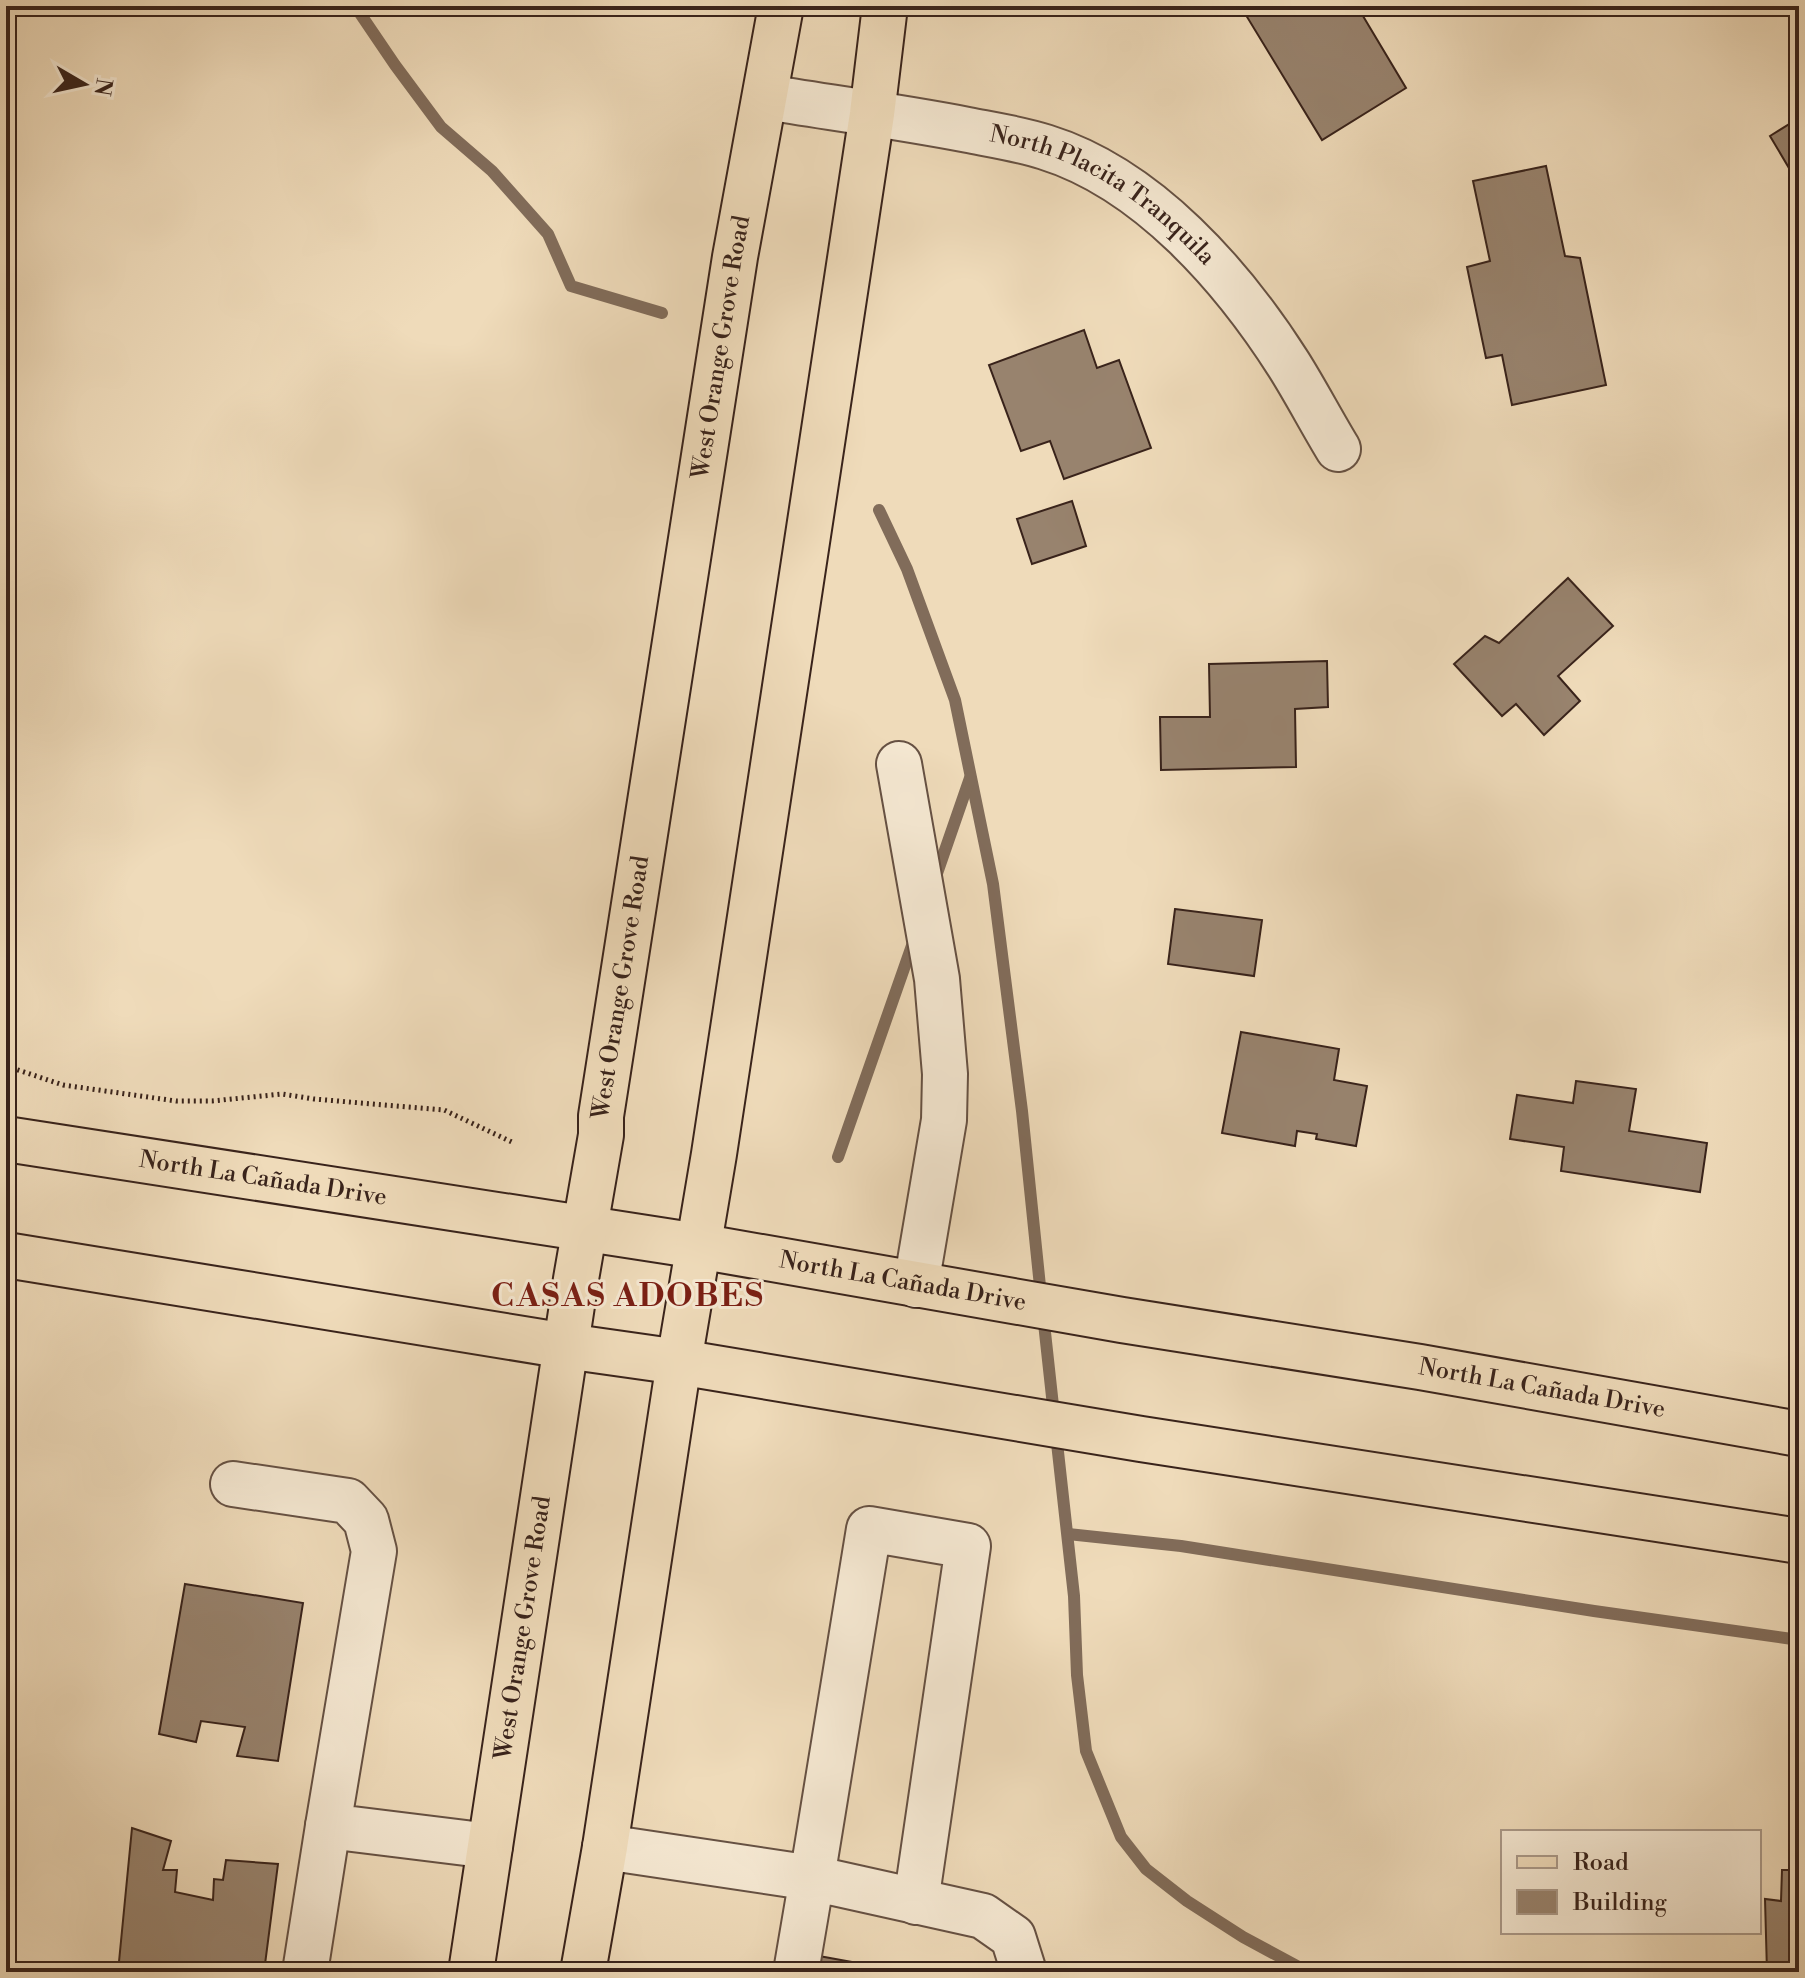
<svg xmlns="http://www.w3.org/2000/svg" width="1805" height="1978" viewBox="0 0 1805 1978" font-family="'Libre Bodoni',serif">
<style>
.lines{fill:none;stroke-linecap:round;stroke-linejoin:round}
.stream{stroke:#816c5a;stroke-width:12}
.building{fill:#98836e;stroke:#39231b;stroke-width:2}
.minor-casing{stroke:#665143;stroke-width:48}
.major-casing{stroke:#39231b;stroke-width:48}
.path{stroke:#39231b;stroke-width:5;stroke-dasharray:2 4;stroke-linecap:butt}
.minor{stroke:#f5e8d2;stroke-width:44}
.major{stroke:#efdbba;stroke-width:44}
.labels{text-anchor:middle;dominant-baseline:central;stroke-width:6;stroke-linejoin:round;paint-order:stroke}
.street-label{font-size:24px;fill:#39231b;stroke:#f5e8d2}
.district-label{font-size:32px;font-weight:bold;letter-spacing:2px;fill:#7a1f14;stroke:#f5e8d2}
</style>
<rect width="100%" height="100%" fill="#efdbba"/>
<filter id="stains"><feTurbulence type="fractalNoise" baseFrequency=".0025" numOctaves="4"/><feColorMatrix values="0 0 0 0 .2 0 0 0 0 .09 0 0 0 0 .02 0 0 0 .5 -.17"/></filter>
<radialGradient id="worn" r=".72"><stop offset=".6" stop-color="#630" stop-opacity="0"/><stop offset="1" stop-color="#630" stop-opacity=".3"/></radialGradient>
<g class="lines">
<g class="stream">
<polyline points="355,6 395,65 441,127 492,171 548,234 571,286 662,313"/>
<polyline points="879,510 907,569 955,700 993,884 1022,1111 1041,1296"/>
<polyline points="934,882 970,778"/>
<polyline points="838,1157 915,937"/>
<polyline points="1043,1314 1054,1415"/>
<polyline points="1056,1434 1074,1596 1077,1675 1086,1751 1121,1837 1146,1869 1187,1901 1243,1937 1308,1972"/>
<polyline points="1068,1534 1181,1546 1594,1611 1799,1640"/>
</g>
</g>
<g class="building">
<polygon points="1243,6 1357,6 1406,88 1322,140 1241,7"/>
<polygon points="1799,118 1799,185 1770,136"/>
<polygon points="1546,166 1565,256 1580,258 1606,385 1512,405 1502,355 1486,358 1467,267 1490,261 1473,181"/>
<polygon points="1084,330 1097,368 1119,360 1151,448 1064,479 1050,441 1021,451 989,365"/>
<polygon points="1072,501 1086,546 1032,564 1017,519"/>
<polygon points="1568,578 1613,626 1558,676 1580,701 1544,735 1516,704 1502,716 1454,664 1485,636 1499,643"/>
<polygon points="1327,661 1328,707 1295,709 1296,767 1161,770 1160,717 1210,717 1209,664"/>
<polygon points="1175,909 1262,920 1254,976 1168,964"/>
<polygon points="1241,1032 1339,1049 1334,1080 1367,1086 1356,1146 1316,1139 1317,1134 1297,1131 1295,1146 1222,1133"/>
<polygon points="1576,1081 1636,1089 1629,1131 1707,1143 1700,1192 1561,1171 1564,1147 1510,1139 1517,1095 1573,1103"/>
<polygon points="185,1584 303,1603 278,1761 237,1756 245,1727 201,1721 196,1742 159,1734"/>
<polygon points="132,1828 171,1841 163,1870 177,1870 175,1892 213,1900 214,1879 223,1880 226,1860 278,1864 264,1972 118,1972"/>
<polygon points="1782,1870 1799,1870 1799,1972 1767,1972 1765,1899 1781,1901"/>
<polygon points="819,1956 907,1972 816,1972"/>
</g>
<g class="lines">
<g class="minor-casing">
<g id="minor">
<path id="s1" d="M765,97c68,11 136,20 203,33 26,5 52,9 77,17 103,32 188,130 244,218 17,27 32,56 49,84"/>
<polyline points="899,764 937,979 945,1074 944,1120 916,1285"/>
<polyline points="233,1484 348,1501 366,1520 374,1551 328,1826 490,1846"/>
<polyline points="605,1847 812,1878 869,1529 968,1546 916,1902"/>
<polyline points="305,1972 328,1826"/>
<polyline points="796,1972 812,1878 983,1916 1013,1937 1024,1972"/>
</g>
</g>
<g class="major-casing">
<g id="major">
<path id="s2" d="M6,1139l692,107 424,74 298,47 379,67"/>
<polyline points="6,1255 566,1346 679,1362 1141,1439 1799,1541"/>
<path id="s3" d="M471,1972l105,-693 25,-144v-19l134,-859 46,-251"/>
<polyline points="583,1972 605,1847 679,1362 714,1154 872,114 885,6"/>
</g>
</g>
<polyline class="path" points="6,1066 63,1085 176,1101 212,1101 282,1094 314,1099 444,1110 514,1143"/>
<use href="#minor" class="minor"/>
<use href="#major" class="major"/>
</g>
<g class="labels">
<g class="street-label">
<text stroke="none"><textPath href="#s1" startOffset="358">North Placita Tranquila</textPath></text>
<text stroke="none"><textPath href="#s3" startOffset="1644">West Orange Grove Road</textPath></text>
<text stroke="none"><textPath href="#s3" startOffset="996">West Orange Grove Road</textPath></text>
<text stroke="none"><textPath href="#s2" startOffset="260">North La Cañada Drive</textPath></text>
<text stroke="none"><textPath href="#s2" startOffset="908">North La Cañada Drive</textPath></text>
<text stroke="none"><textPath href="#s2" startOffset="1556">North La Cañada Drive</textPath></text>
<text stroke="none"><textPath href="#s3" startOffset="348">West Orange Grove Road</textPath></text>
</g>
<g class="district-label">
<text x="628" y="1296">CASAS ADOBES</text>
</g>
</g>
<rect width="1805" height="1978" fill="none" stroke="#efdbba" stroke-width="32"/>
<rect x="8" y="8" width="1789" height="1962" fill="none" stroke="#39231b" stroke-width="4"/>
<rect x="16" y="16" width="1773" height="1946" fill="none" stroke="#39231b" stroke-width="2"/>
<rect x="1501" y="1830" width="260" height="104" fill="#f5e8d2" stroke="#aa9989" stroke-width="2"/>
<rect x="1517" y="1856" width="40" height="12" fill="#efdbba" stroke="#aa9989" stroke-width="2"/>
<text x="1573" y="1870" font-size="24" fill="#39231b">Road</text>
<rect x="1517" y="1890" width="40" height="24" fill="#98836e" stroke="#aa9989" stroke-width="2"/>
<text x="1573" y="1910" font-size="24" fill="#39231b">Building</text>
<g transform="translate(84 84) rotate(99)" stroke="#f5e8d2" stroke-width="6" paint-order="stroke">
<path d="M0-6L14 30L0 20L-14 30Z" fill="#39231b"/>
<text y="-12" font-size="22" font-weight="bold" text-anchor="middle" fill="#39231b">N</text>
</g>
<rect width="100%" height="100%" filter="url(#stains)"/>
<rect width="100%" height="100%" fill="url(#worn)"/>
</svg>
